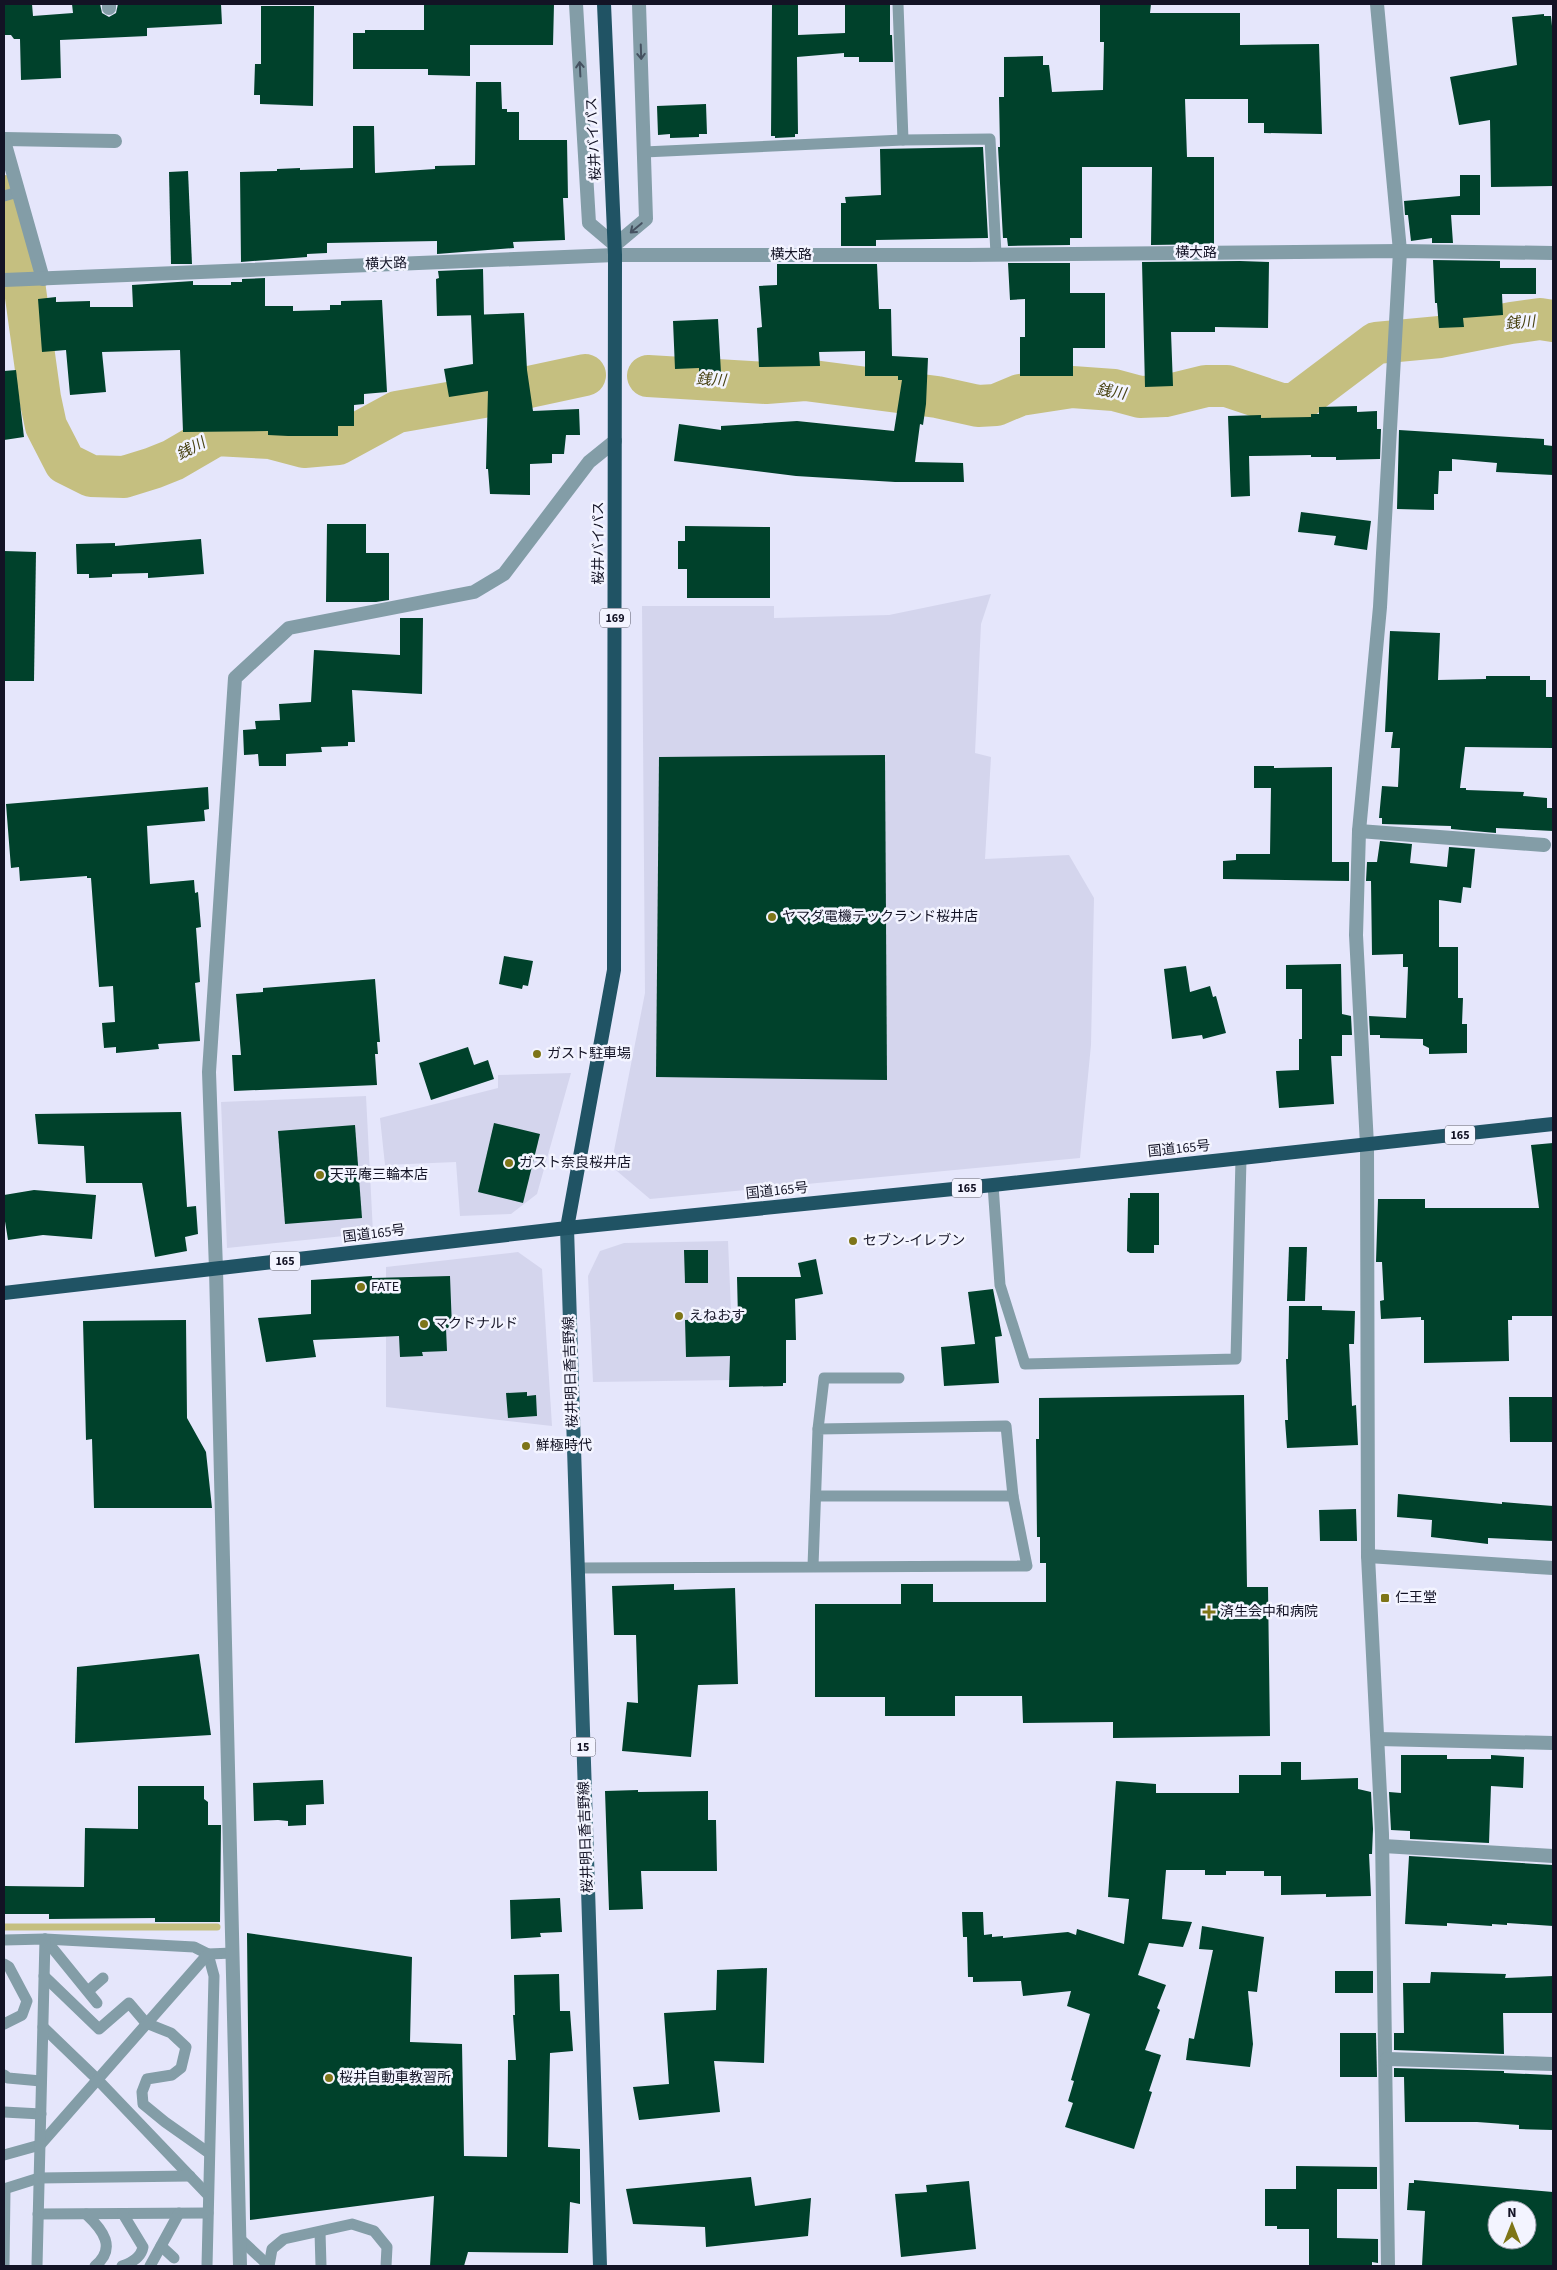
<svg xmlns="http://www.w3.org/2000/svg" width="1557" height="2270" viewBox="0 0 1557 2270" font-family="'Source Sans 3','Noto Sans JP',sans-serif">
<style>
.built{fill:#d4d5ed}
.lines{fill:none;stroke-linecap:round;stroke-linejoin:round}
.stream{stroke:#c5bf80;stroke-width:7}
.river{stroke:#c5bf80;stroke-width:42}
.building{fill:#00412b;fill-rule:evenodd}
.service{stroke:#839da7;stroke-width:11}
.minor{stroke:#839da7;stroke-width:14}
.primary{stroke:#2b5f70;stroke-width:14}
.trunk{stroke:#205364;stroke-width:14}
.oneway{stroke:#455160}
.poi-dot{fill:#7e7518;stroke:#f3f4ff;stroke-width:2}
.labels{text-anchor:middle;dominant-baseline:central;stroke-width:5;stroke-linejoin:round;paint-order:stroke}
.shield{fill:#f3f4ff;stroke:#565666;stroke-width:1}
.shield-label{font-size:12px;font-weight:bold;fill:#131325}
.street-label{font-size:14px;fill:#131325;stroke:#f3f4ff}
.poi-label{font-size:14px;fill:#131325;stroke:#f3f4ff;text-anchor:start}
.water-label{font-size:15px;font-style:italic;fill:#494313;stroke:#f3f4ff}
</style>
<rect width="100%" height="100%" fill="#e5e6fb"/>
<g class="built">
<polygon points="991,594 981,624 975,753 991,757 985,859 1069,855 1094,898 1091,1045 1080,1158 650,1199 611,1166 645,993 642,606 774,606 774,618 889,615"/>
<polygon points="571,1073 537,1194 511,1214 460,1216 456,1162 385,1165 380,1118 498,1088 498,1075"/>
<polygon points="366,1096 373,1233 227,1248 221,1102"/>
<polygon points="728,1241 734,1380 593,1382 588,1276 600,1251 624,1243"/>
<polygon points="518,1252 542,1269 552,1426 386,1407 386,1267"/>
</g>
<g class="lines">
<polyline class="stream" points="4,1927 217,1927"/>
<g class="river">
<polyline points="4,196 22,268 40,398 46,426 65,463 91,476 124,477 153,468 173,460 216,435 270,438 304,447 338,444 397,412 483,397 585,375"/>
<polyline points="648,376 766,383 805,380 937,397 978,406 996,405 1020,395 1072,387 1114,390 1140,397 1165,396 1206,386 1227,386 1281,404 1295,404 1376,343 1440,337 1511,323 1540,319 1553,321"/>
</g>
</g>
<g class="building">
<polygon points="4,4 32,4 33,16 73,13 72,4 100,4 102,13 109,17 116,13 118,4 221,4 222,24 147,28 147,36 60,40 61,78 21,80 20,39 14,39 11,35 4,35"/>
<polygon points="424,4 554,4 553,45 470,45 470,76 428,75 428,69 353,69 353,33 365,33 365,30 424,30"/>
<polygon points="772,4 798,4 798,35 845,33 845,4 890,4 890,35 892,35 893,62 859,62 859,57 844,57 844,53 797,57 798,134 795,134 795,137 775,138 775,136 771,136"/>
<polygon points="1100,4 1151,4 1150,13 1240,13 1240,45 1319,44 1322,134 1264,133 1264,123 1248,123 1248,99 1185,99 1187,157 1214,157 1214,244 1151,245 1152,167 1082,167 1082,238 1070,238 1070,245 1008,246 1007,238 1003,238 998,147 1000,147 999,97 1004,97 1004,57 1043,56 1043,65 1049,65 1052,92 1103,90 1104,42 1100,42"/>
<polygon points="261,6 314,6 313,106 260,104 260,95 254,95 255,64 261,64"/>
<polygon points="1544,14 1544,16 1551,16 1553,36 1553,186 1491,187 1490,120 1459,125 1450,77 1517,65 1512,17"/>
<polygon points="476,82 501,82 502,109 507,109 507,112 519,112 519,140 567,140 568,198 563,198 565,240 513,242 514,248 437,254 437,241 327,243 327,253 307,254 307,257 241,262 240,172 277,171 277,169 300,168 300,170 353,168 353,126 374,126 375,173 435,169 435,166 475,165"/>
<polygon points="706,104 707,134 699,134 699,137 670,138 670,134 658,135 657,106"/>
<polygon points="983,147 988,238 876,240 876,246 841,246 841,203 846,203 845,197 881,195 880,149"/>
<polygon points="188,171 192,264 171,264 169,172"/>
<polygon points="1460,175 1480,175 1480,215 1451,215 1453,243 1432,243 1432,238 1411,241 1408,215 1405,215 1404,201 1460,196"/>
<polygon points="1433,260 1500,261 1500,268 1536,268 1536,294 1502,294 1503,315 1463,318 1464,327 1439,328 1437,303 1435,303"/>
<polygon points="1240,261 1269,262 1268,328 1215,327 1215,332 1171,332 1173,386 1145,387 1142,262"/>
<polygon points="1008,263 1070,263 1070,293 1105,293 1105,348 1073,348 1073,376 1020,376 1020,337 1025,337 1025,299 1010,300"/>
<polygon points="777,264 877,264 879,309 891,309 892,356 928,358 926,404 923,425 920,424 915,462 963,463 964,482 895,482 796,476 674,461 679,424 721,430 721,426 797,421 894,431 902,380 898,380 898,376 865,376 865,351 819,352 820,366 759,367 757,328 762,327 759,286 777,285"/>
<polygon points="483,269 484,315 437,316 436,279 439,278 438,271"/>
<polygon points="265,278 265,306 293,306 293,311 330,310 330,305 341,305 341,301 382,300 387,392 364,394 364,404 354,405 354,426 338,426 338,436 288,436 268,435 268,431 183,432 180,350 102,352 106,392 70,395 66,350 42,352 38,299 56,297 56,302 90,301 90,307 133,307 132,285 193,281 193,285 231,285 231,282 242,282 242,279"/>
<polygon points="524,313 527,370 533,411 579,409 580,435 566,435 564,454 552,454 552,463 530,464 530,495 490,494 488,469 486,469 488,391 449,397 444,369 473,364 471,315"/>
<polygon points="718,319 721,373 699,374 699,368 675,369 673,321"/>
<polygon points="16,370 24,437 4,440 4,371"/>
<polygon points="1357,406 1357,412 1377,411 1377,429 1381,429 1380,459 1336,460 1336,457 1311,457 1311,455 1249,456 1250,496 1231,497 1228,416 1261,415 1261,418 1311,417 1311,414 1319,414 1319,407"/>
<polygon points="1399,430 1544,439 1544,445 1553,446 1553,475 1496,472 1497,463 1452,459 1452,471 1439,471 1438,494 1434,494 1434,510 1397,509"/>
<polygon points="1301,512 1371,521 1367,550 1334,545 1336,536 1298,532"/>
<polygon points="327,524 366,524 366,553 389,553 389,600 376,602 326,602"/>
<polygon points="685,526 770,527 770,598 687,598 687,569 678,569 678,541 685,541"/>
<polygon points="201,539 204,574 148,578 148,573 112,574 112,577 89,578 89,574 77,574 76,544 115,543 115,546"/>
<polygon points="4,551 36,552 34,681 4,681"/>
<polygon points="400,618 423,618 422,694 352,690 355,742 348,742 348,746 321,747 322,752 286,754 286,766 259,766 258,754 244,755 243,730 256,729 255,721 280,720 279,704 311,702 314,650 400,655"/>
<polygon points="1390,631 1440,633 1438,680 1486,679 1486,676 1530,676 1530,680 1546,680 1546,697 1553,697 1553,748 1465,747 1460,788 1466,788 1466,790 1524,792 1523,796 1547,798 1547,808 1553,808 1553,831 1496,828 1496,833 1451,829 1451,826 1382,824 1382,818 1379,818 1382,786 1398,787 1400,748 1391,748 1393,732 1385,732"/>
<polygon points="885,755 887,1080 656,1077 659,757"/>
<polygon points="1254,766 1274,766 1274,768 1332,767 1332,862 1349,862 1349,881 1223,879 1223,861 1236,860 1236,854 1270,854 1271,788 1254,788"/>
<polygon points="208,787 209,809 204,810 205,821 147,826 150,884 194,880 195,893 198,892 201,927 196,928 200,982 195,983 200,1041 158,1044 159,1049 116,1053 116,1047 104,1048 102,1023 115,1022 113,986 99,987 91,878 87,878 87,876 20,881 19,867 11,868 6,804"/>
<polygon points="1380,841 1412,844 1410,863 1447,867 1449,847 1475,849 1471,888 1463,887 1461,903 1439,900 1439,947 1458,947 1458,998 1463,998 1462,1024 1467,1024 1467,1053 1429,1054 1429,1048 1423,1045 1423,1039 1380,1038 1380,1035 1370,1035 1369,1016 1406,1018 1408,967 1403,967 1403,954 1372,955 1371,881 1366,881 1367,862 1377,862"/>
<polygon points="504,956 533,961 528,986 523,985 522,989 499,984"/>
<polygon points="1341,964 1342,1014 1351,1016 1352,1035 1342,1035 1342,1056 1331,1056 1334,1104 1279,1108 1276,1071 1299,1070 1299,1039 1302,1039 1302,989 1286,989 1286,965"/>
<polygon points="1186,966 1190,992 1210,986 1213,997 1216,996 1226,1033 1203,1039 1202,1035 1172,1039 1164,969"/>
<polygon points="375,979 380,1042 377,1042 378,1054 375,1054 377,1085 234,1091 232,1055 241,1055 236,994 263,992 263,988"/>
<polygon points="468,1047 474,1065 488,1060 494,1079 431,1100 419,1063"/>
<polygon points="181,1112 187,1207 196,1206 198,1234 185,1237 187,1251 155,1257 142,1183 86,1183 84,1146 38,1144 35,1114"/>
<polygon points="494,1123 540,1134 523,1203 478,1192"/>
<polygon points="355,1125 362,1218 285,1224 278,1131"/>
<polygon points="1553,1143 1553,1316 1512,1316 1512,1320 1508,1320 1509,1361 1424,1363 1424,1320 1421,1320 1421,1317 1381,1319 1380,1301 1384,1300 1382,1262 1376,1262 1378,1199 1425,1199 1425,1208 1539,1208 1531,1145"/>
<polygon points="34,1190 96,1195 92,1239 43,1235 8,1240 4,1215 4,1195"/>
<polygon points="1130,1193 1159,1193 1159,1245 1154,1245 1154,1253 1130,1253 1127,1251 1128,1198 1130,1198"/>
<polygon points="1289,1247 1307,1247 1305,1301 1287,1301"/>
<polygon points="684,1250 708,1250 708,1283 685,1283"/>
<polygon points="816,1259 823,1294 795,1299 796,1340 786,1340 786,1383 783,1383 783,1386 729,1387 730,1356 686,1357 685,1320 738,1318 737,1277 801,1277 798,1263"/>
<polygon points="372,1276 372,1278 450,1276 452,1328 446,1328 447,1351 422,1352 423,1356 400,1357 399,1336 313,1340 316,1357 266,1362 258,1318 311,1314 311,1280"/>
<polygon points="993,1289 1002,1336 995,1337 999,1383 944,1386 941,1347 975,1344 968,1292"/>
<polygon points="1289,1306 1322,1306 1322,1310 1355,1311 1354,1344 1349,1344 1352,1406 1356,1405 1358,1445 1287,1448 1285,1420 1288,1420 1286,1359 1288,1359"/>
<polygon points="186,1320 187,1418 206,1452 212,1508 94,1508 92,1439 86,1440 83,1321"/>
<polygon points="527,1392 527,1396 536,1395 537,1416 508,1418 506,1393"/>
<polygon points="1244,1395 1247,1587 1268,1587 1270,1736 1113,1738 1113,1722 1023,1723 1022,1696 955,1696 955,1716 885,1716 885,1697 815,1697 815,1604 901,1604 901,1584 933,1584 933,1602 1046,1602 1046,1563 1040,1563 1040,1537 1037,1537 1036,1439 1039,1439 1039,1398"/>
<polygon points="1509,1397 1553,1397 1553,1442 1510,1442"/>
<polygon points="1398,1494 1502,1504 1502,1502 1553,1506 1553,1541 1488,1538 1488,1544 1431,1537 1432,1520 1397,1517"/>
<polygon points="1356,1509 1357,1541 1320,1541 1319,1510"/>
<polygon points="674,1584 674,1590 735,1588 738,1684 698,1685 691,1757 622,1751 627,1702 638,1703 636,1635 614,1635 612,1586"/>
<polygon points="199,1654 211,1735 75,1743 77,1667"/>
<polygon points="1401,1755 1447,1755 1447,1759 1491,1759 1491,1755 1524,1757 1523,1788 1491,1786 1489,1843 1410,1839 1410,1831 1391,1830 1389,1792 1401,1793"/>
<polygon points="1281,1762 1301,1762 1301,1780 1358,1778 1358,1789 1371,1792 1373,1829 1372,1854 1369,1854 1371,1896 1326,1897 1326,1894 1281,1895 1281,1876 1264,1876 1264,1871 1226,1871 1226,1875 1205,1875 1205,1870 1166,1870 1162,1919 1192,1922 1183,1947 1149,1943 1138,1975 1166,1985 1157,2008 1160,2010 1145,2050 1161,2055 1149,2091 1152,2092 1134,2149 1065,2127 1073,2103 1068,2101 1074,2081 1071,2080 1090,2014 1067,2006 1071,1991 1023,1996 1021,1981 973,1982 973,1977 968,1977 967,1937 963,1937 962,1912 983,1912 984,1935 992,1934 992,1937 1003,1936 1003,1938 1068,1932 1076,1935 1077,1929 1124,1944 1129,1899 1108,1897 1116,1781 1156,1784 1156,1793 1239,1793 1239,1775 1281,1775"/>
<polygon points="323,1780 324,1804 306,1805 306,1825 288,1826 288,1821 278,1820 254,1821 253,1783"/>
<polygon points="138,1786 204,1786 204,1799 208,1802 208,1825 221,1825 220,1922 155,1922 155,1918 49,1919 49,1914 4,1914 4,1886 84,1887 85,1828 138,1829"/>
<polygon points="638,1790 638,1792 708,1791 708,1820 716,1820 717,1871 641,1871 643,1909 609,1910 605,1791"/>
<polygon points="1409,1856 1553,1865 1553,1926 1507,1923 1507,1925 1492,1924 1492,1926 1447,1923 1447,1926 1405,1924"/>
<polygon points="560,1898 562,1932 540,1933 541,1937 511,1939 510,1900"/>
<polygon points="1202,1926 1264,1937 1257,1992 1248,1991 1253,2044 1250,2067 1186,2060 1189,2038 1194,2039 1213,1950 1199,1949"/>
<polygon points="247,1933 412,1957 410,2042 462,2044 464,2156 507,2157 508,2060 516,2060 513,2015 515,2015 514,1975 559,1974 560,2011 570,2011 573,2051 550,2053 548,2147 580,2149 580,2204 570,2202 568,2253 468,2252 464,2266 430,2266 434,2196 250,2220"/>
<polygon points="767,1968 764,2063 714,2061 720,2112 639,2120 633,2087 669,2084 664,2013 716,2010 717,1970"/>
<rect x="1335" y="1971" width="38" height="22"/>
<polygon points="1431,1972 1506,1974 1505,1978 1553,1976 1553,2013 1503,2013 1504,2054 1394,2050 1394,2033 1404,2033 1403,1983 1430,1983"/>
<polygon points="1340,2033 1376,2033 1377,2077 1340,2077"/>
<polygon points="1394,2068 1504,2071 1504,2073 1553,2075 1553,2130 1519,2129 1519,2125 1477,2122 1405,2122 1404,2077 1394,2077"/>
<polygon points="1296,2166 1377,2167 1377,2189 1337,2189 1337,2238 1378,2239 1378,2263 1372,2262 1372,2266 1309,2266 1309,2229 1277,2229 1277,2226 1265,2226 1265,2189 1296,2189"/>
<polygon points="751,2177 755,2206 811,2198 808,2236 706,2247 705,2227 633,2224 626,2189"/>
<path d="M1414,2180l139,12v74h-131l3,-55 -18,-1 2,-27h5zM1497,2210h30v30h-30z"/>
<polygon points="969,2181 976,2249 901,2257 895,2194 927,2192 926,2185"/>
</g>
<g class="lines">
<g class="service">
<polyline points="898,4 903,140"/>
<polyline points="644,152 903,140 990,139 996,254"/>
<polyline points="4,196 18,192"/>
<polyline points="993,1185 1000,1285 1025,1364 1236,1359 1241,1159"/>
<polyline points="818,1429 824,1378 899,1378"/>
<polyline points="816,1496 1013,1496"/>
<polyline points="578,1568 1027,1566 1013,1496 1006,1426 818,1429 813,1566"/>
<polyline points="45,1939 97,2003"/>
<polyline points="4,1940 45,1939 194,1947 208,1954 214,1976 207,2266"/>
<polyline points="4,1964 9,1967 27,2001 22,2015 4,2024"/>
<polyline points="44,1976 99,2029 129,2003 146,2023 171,2033 186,2047 181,2068 172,2075 147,2079 142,2092 143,2104 165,2122 209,2153"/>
<polyline points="88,1991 103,1978"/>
<polyline points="43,2027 97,2079 208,2195"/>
<polyline points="4,2075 8,2078 41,2081"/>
<polyline points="4,2112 41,2114"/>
<polyline points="4,2155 40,2145 208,1954 233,1953"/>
<polyline points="4,2189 39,2178 190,2176"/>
<polyline points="38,2214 208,2213"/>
<path d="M86,2214c17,16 31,34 9,52"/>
<polyline points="320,2232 321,2266"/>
<polyline points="239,2238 269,2266"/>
<polyline points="161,2246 174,2258"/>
<polyline points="4,2266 5,2189"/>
<polyline points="37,2266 45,1939"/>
<path d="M122,2266c9,-3 19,-8 21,-19l-20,-33"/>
<polyline points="150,2266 179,2213"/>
<polyline points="269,2266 272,2249 284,2239 352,2224 374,2231 387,2247 386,2266"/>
</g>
<g class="minor">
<polyline points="109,4 109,8"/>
<polyline points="576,4 589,223 615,245 646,219 639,4"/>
<polyline points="1377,4 1400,251 1380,607 1359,831 1356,935 1367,1145 1368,1556 1382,1834 1388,2266"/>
<polyline points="4,139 115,141"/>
<polyline points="4,141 43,279"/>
<polyline points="4,280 615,255 967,255 1400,251 1553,253"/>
<polyline points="1359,831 1544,845"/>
<polyline points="1368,1556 1553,1568"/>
<polyline points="1378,1739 1553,1743"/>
<polyline points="1383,1846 1553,1856"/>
<polyline points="1387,2059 1553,2064"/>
<polyline points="240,2266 216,1269 209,1072 235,678 289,628 474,592 504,574 589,462 615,441"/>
</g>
<polyline class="primary" points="567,1228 600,2266"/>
<g class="trunk">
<polyline points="567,1228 614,970 615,255 604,4"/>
<polyline points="4,1293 567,1228 993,1185 1553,1124"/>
</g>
</g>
<defs><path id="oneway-shaft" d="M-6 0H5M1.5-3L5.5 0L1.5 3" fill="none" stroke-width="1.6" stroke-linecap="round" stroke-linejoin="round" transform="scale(1.25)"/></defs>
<g class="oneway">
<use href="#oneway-shaft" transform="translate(641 52) rotate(88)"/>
<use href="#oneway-shaft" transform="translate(580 69) rotate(-93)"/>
<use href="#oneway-shaft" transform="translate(636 228) rotate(140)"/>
</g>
<g class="poi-dot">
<circle cx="772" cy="917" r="5"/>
<circle cx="537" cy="1054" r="5"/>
<circle cx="509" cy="1163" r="5"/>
<circle cx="320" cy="1175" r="5"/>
<circle cx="853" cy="1241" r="5"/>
<circle cx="361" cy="1287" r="5"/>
<circle cx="679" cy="1316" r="5"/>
<circle cx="424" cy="1324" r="5"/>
<circle cx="526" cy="1446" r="5"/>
<rect x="1380" y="1593" width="10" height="10" rx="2.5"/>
<path d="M1206.5 1604.5h5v5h5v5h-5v5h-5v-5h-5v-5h5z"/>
<circle cx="329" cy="2078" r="5"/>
</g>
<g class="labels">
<g class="shield">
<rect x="600" y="608.5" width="30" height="19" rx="4"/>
<rect x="1445" y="1125.5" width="30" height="19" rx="4"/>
<rect x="952" y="1178.5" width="30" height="19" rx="4"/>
<rect x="270" y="1251.5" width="30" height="19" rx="4"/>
<rect x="570.5" y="1737.5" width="25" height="19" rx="4"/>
</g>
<g class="shield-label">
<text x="615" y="618">169</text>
<text x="1460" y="1135">165</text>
<text x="967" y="1188">165</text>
<text x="285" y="1261">165</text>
<text x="583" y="1747">15</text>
</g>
<g class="street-label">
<text transform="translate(594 139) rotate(-93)">桜井バイパス</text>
<text x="1196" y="253">横大路</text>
<text x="791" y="255">横大路</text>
<text transform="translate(386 264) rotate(-2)">横大路</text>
<text transform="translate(599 543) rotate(-90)">桜井バイパス</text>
<text transform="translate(1179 1149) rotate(-6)">国道165号</text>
<text transform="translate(777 1191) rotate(-6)">国道165号</text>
<text transform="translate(374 1234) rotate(-7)">国道165号</text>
<text transform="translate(571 1372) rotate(-92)">桜井明日香吉野線</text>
<text transform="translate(586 1837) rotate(-92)">桜井明日香吉野線</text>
</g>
<g class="poi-label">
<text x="782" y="917">ヤマダ電機テックランド桜井店</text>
<text x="547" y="1054">ガスト駐車場</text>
<text x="519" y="1163">ガスト奈良桜井店</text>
<text x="330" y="1175">天平庵三輪本店</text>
<text x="863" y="1241">セブン-イレブン</text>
<text x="371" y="1287">FATE</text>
<text x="689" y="1316">えねおす</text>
<text x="434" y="1324">マクドナルド</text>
<text x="536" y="1446">鮮極時代</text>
<text x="1395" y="1598">仁王堂</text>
<text x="1220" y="1612">済生会中和病院</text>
<text x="339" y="2078">桜井自動車教習所</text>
</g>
<g class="water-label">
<text transform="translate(1520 323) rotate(-5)">銭川</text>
<text transform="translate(711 380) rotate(3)">銭川</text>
<text transform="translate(1111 392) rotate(9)">銭川</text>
<text transform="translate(191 449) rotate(-28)">銭川</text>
</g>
</g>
<rect width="1557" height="2270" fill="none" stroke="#131325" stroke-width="10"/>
<g transform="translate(1512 2225)"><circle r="24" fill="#f3f4ff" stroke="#999aa8"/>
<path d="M0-4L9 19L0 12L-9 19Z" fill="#7e7518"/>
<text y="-8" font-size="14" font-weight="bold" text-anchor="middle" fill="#131325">N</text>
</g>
</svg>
